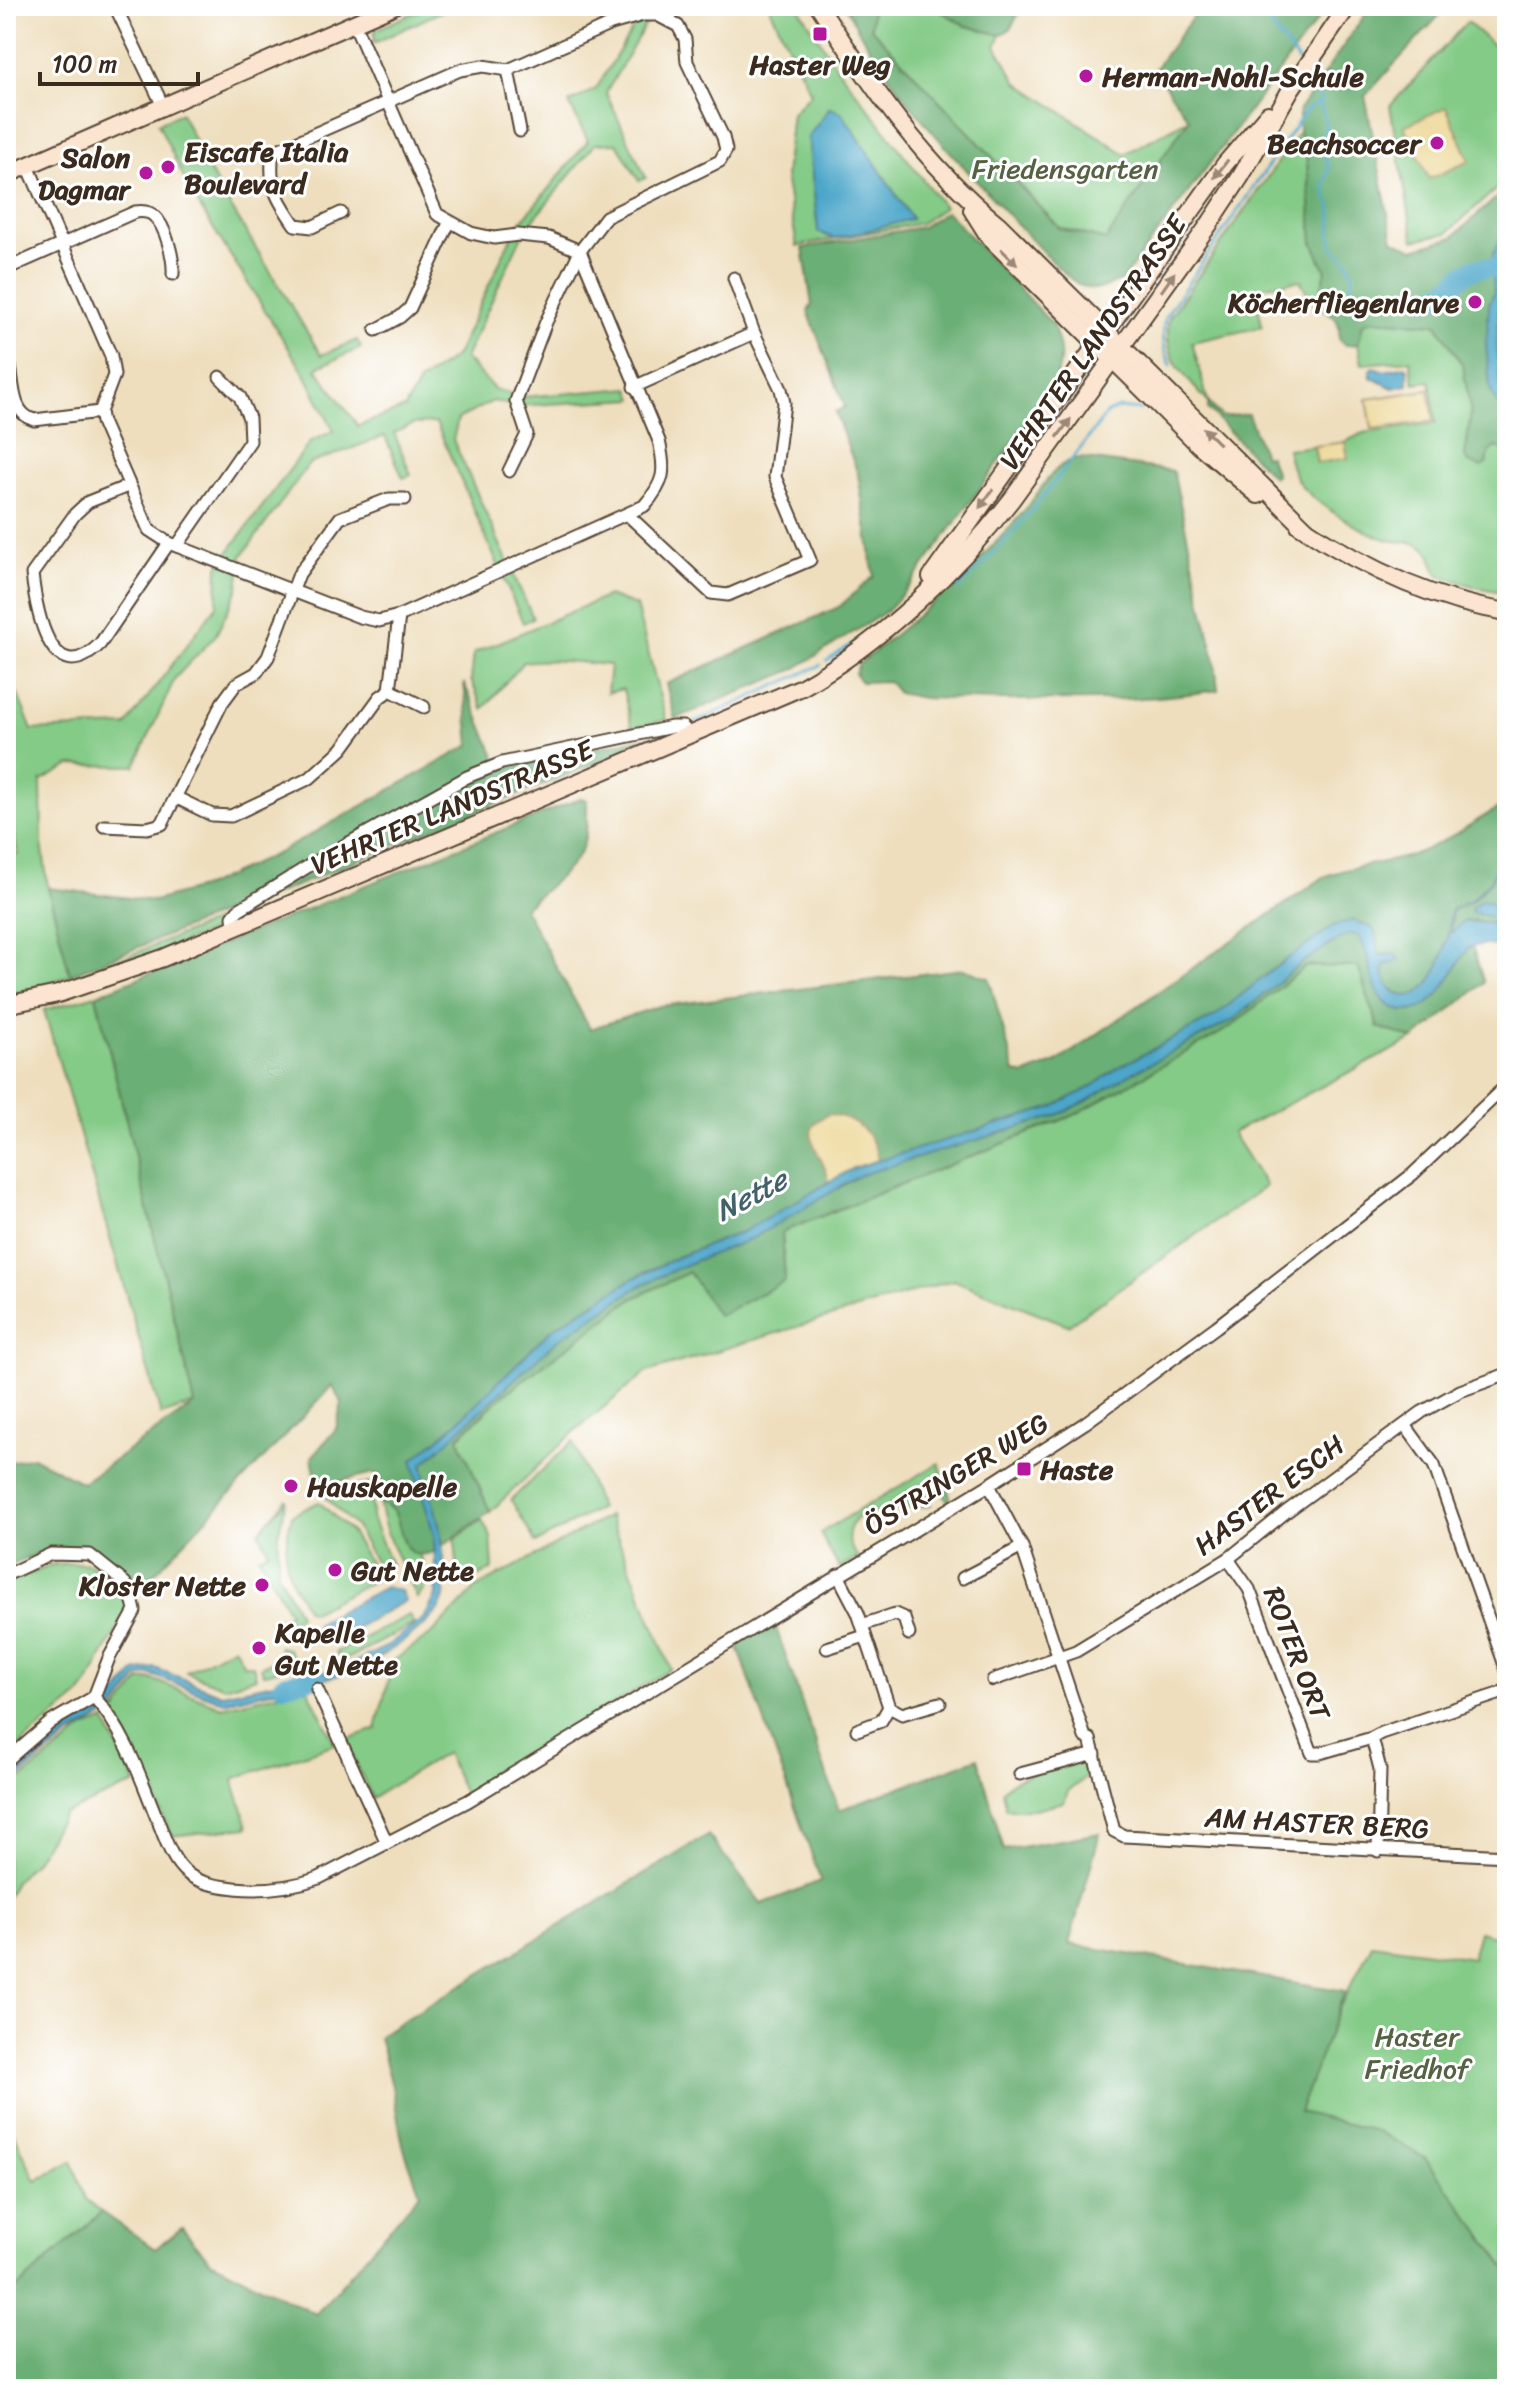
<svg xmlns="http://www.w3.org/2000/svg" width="1513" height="2395" viewBox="0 0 1513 2395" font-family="Sriracha,sans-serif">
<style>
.green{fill:#84cb87;stroke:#607a52;stroke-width:2}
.forest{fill:#6baf74;stroke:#536c49;stroke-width:2}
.sand{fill:#eeda9e;stroke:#94825e;stroke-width:2}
.water{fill:#4ba6c9;stroke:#436874;stroke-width:2}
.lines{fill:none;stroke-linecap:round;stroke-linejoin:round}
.stream{stroke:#4ba6c9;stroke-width:3}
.river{stroke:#4ba6c9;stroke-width:20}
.street-casing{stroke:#564536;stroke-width:15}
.secondary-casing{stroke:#564536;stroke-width:20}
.street{stroke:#fff;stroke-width:11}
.secondary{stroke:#fce5d0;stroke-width:16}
.oneway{fill:#9c8877}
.poi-dot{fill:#b5179e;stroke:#fff;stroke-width:3}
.labels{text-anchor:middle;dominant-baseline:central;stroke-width:6;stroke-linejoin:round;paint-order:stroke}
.poi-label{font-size:28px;font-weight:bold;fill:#3b2a1e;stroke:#fff;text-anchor:start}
.park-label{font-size:28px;fill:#556243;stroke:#fff}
.street-label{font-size:28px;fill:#3b2a1e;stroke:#fff}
.water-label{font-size:30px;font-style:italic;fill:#42626b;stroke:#fff}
</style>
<rect width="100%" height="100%" fill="#fff"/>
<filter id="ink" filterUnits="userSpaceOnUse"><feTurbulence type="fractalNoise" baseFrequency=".0125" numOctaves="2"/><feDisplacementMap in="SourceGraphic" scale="16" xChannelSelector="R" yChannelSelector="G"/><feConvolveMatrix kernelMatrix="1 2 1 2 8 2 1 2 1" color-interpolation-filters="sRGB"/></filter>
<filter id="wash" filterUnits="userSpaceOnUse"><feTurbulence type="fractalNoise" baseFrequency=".006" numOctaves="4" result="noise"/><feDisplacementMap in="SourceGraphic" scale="32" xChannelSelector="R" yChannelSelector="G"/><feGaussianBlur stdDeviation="1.8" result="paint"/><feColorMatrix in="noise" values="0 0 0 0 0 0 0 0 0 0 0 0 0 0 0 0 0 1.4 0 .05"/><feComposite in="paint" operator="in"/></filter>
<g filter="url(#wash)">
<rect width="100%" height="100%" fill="#eedebd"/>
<g class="green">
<polygon points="429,6 453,6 374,43 375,30"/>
<polygon points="643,6 656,6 606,93 646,178 639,181 617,143 595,144 524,231 465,358 494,389 522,397 630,388 634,399 514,406 493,401 458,419 453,440 533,618 523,623 436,423 414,424 394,433 411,475 403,478 385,436 309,464 242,556 238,589 216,635 175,678 135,766 71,765 41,781 42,843 48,888 70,975 39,987 6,995 6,859 18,854 6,803 6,665 32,730 126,726 217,605 218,566 311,441 334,431 306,376 190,191 158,123 181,113 215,181 321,355 357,340 361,348 316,368 358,426 405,408 419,382 456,356 515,229 588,141 569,103 596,89 636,23"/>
<polygon points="769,6 798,6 836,66 944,207 921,223 797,246 785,176 792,113 811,93"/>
<polygon points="871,6 932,6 966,26 1001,35 996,46 1017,82 1125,154 1189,119 1106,240 1060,228 870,28"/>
<polygon points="1467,22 1507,57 1507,179 1447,233 1414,240 1390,106"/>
<path d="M1299,132l7,18 7,92 13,29 -8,32 6,7 -9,-4 -15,-26 -45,8 7,39 -70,15 16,60c-24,-27 -46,-44 -39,-84z"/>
<path d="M1371,320l66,4 26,42 8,47 -6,44 3,5 13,5 5,-3 4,-13 6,-4 6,2 5,6v138l-31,-6 -37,-12c-7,-8 -5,-20 -14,-27 -9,-8 -25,-5 -36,-8 -25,-7 -73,-35 -89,-56 -8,-11 -10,-22 -13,-35l27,-3 3,17 30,-5 -2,-16 18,-9 73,-10 -6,-42 -16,2 -4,-23 -48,4 -4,-20 5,-20z"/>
<path d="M608,596l28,10 30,114 -34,8 -9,-39 -16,4 3,-28c-28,-2 -57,-7 -87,-3l-40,47 -12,-29 3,-27z"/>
<polygon points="228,916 224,926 160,952 65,986 81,975"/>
<polygon points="1306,966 1358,967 1378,1027 1414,1039 1232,1133 1266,1186 1068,1325 953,1280 647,1372 575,1431 490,1512 458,1438 502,1396 630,1300 689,1272 719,1315 785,1281 782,1232 1074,1115 1229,1028"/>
<polygon points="96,995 195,1404 161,1415 44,1010"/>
<polygon points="573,1441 600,1508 536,1543 511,1500"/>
<path d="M939,1463l12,36 -3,2 -6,-10 -14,9 3,5 -2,1 -44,4 -28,7c-12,14 -11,26 1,40l-19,11 -19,-35z"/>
<polygon points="371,1483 372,1518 391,1565 379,1569 356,1527 326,1498 343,1489"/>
<path d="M379,1495l3,8 12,8c9,17 4,36 25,44l4,9 1,26 -7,8c-15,-35 -36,-65 -38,-103z"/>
<polygon points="287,1499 278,1534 278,1573 299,1614 298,1617 286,1622 270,1623 289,1613 259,1556 269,1551 259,1532"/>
<path d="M319,1502l32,30 24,41v7l-63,32 -5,-2c-22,-39 -27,-49 -15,-95z"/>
<polygon points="609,1516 671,1669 465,1796 446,1753 372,1798 345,1740 376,1729 393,1661 433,1633 477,1587"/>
<polygon points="482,1520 491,1537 493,1569 463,1584 458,1575 455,1539"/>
<path d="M55,1564c10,0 24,-2 33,0 21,6 39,26 40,47l-25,43 -13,27 -13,17 -71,58v-173z"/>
<polygon points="409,1615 414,1624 341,1662 336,1652"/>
<polygon points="234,1646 244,1665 253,1665 256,1677 225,1687 186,1672"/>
<polygon points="280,1647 288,1649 297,1664 263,1674 261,1666 276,1660"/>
<polygon points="151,1679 222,1707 307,1687 335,1744 233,1779 248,1827 172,1836 115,1713 140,1681"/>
<polygon points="105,1721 136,1783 64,1814 34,1862 15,1881 6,1899 6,1791 85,1728"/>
<path d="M1090,1760l3,12 -25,19 -4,11 -29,7h-29l-4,-18c9,-17 68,-26 88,-31z"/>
<polygon points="1479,1932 1507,1940 1507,2269 1426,2159 1299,2112 1332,2022 1372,1944 1472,1958"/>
<polygon points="6,2116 36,2181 72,2161 86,2199 102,2212 6,2298"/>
</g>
<g class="forest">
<path d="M845,6h27l-1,22 189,201 46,11 83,-121 -35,-49 47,-64h127l-206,274c-14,6 -25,13 -40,6 -15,-6 -42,-38 -54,-50 -67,-71 -137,-143 -183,-230z"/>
<polygon points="932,6 1023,6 1010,29 1001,35 967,26"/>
<path d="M1371,6h77l-83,90 28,144 21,9 39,-12 54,-49v267l-5,-6 -6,-2 -6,4 -4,13 -5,3 -13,-5 -3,-5 6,-44 -8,-47 -26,-42 -66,-4 -8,4 -5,20 -12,1 -7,-6c2,-25 -7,-20 -21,-36l8,-32 -13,-29 -7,-92 -7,-18v-22z"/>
<path d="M946,211l106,113c11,25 11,38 1,63l-143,198 -23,26 -94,59 -118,49 -9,-35 173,-77 35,-31 -16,-102 -23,-62 10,-5 -37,-96 4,-6 -9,-57 119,-21z"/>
<polygon points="1208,402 1222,417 1248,414 1264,456 1269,455 1276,475 1273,477 1208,409"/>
<path d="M1080,458l93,13 42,191 3,28c-98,15 -196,10 -295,8l-25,-5 -10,-12 -27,1 -6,-8 3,-9c58,-48 118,-96 166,-154 17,-19 29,-50 56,-53z"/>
<polygon points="464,683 500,768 668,733 256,902 237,907 70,975 48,888 154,901 204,887 278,853 470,745"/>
<path d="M581,798l6,2c0,16 1,35 -6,50 -9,20 -41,43 -57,58l66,121 70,-23 303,-37 26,9 26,94 9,3 33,-13 267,-185c25,-11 51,-12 78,-19 37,-10 72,-37 105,-55v122l-34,-5 -9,1 20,62 -70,56 -36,-12 -20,-60 -52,-1 -77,62 -155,87 -292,117 3,49 -67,35 -29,-44 -59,28 -128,96 -44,41 32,75 -57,40c-34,12 -29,-22 -39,-41l-12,-8 -3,-27 -6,-3 -48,12 -9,-6 -4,-22 24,-28 6,-27 -10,-16 -191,202 -50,-39 -41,-1 -44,19v-104l27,-6 49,26 113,-79 -99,-409z"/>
<polygon points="774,1622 839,1810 978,1758 1004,1850 1100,1833 1069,1944 1345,1991 1299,2112 1379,2132 1426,2159 1507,2269 1507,2389 6,2389 6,2298 102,2212 155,2249 182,2228 210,2261 316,2314 420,2193 403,2146 392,2086 379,2037 383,2033 708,1835 762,1904 821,1881 737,1644"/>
</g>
<g class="sand">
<polygon points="1446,107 1470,161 1429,179 1404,126"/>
<polygon points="1429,390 1434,421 1372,429 1367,399"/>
<polygon points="1345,442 1348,458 1317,463 1314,446"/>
<path d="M830,1114c27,4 44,20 48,46l-24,8 -25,14c-3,-27 -39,-53 1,-68z"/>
</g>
<g class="water">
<polygon points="830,107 842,113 912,219 835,239 818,232 808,137"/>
<polygon points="1507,226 1507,249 1502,265 1506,282 1499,307 1497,345 1500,386 1507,399 1507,411 1498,405 1490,389 1486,343 1489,305 1494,292 1492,257"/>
<polygon points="1405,366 1408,369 1408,385 1393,388 1371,377 1370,370 1374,367 1385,371"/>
<path d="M1507,843l-16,38 -20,21 -19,8 -1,23 13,-12 43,4v24c-12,-3 -28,-7 -39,-1 -16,23 -30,64 -63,63 -13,0 -23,-10 -28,-21 -8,-17 -8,-38 -18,-54l-8,-2 -10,4 -38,24 -70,58 -105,55 -43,27 -32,15 -192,58 -110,64 -66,26 -45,21 -84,55 -134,124c11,38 21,63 22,102 0,10 2,22 0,31 -6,19 -27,33 -42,44 -24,18 -48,30 -77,37l-1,-7 22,-6 40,-19 39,-30 11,-21 -2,-61 -22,-75 37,-30 104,-102 81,-50 46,-22 64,-25 110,-63 199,-61 38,-20 26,-19 97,-51 58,-47 61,-44 20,-6 18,7 4,5 4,23 15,-1 5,5 -2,3 -13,3c-5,18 17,40 35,27 24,-16 30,-56 32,-82l19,-9 20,-20z"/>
<polygon points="1483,900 1505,907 1507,913 1498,919 1471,912 1472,907"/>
<polygon points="385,1587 401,1591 405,1601 326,1644 320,1642 315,1631 317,1623"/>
<polygon points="155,1668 222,1694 307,1676 309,1682 224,1702 150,1674 138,1678 113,1711 107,1705 135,1672"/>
<polygon points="101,1711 105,1716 69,1736 6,1787 6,1777 65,1730"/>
</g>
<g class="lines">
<g class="stream">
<polyline points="1256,6 1298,61"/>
<polyline points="1316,86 1325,121 1324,154 1329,168 1325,182 1325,192 1332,208 1331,236 1333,247 1347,260 1353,274 1350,289 1354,299 1358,303 1378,303 1428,298"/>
<path d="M1171,365c-8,-15 -9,-31 -6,-48l142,-208 13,-7"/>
<path d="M959,588c56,-53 102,-113 148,-175l12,-5 21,2"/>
<polyline points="827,661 855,642"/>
<polyline points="696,722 821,665"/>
</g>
<g class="river">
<path d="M1428,298c26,-4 28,-25 49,-30 6,-1 13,0 20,-1"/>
<polyline points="283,1685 316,1677"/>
</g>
</g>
</g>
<g filter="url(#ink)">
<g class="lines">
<g class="street-casing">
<g id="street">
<polyline points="115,6 163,106"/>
<polyline points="668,18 679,6"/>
<polyline points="508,70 520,131"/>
<path d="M28,166l83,190 3,19 -14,37 2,10 47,108 20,13 191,74 19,4 20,-5 245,-110c21,-24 22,-35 15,-65l-79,-190 -31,-13 -31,-3 -24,3 -23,-5 -34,-19 -83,-191"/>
<path d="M341,213l-29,14 -17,-2c-18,-26 -27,-40 -22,-73l187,-82 23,-4 25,4 103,-46 32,-9h14l21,11 7,13 2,23 36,75 3,13 -6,11 -114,56 -26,34 -34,71 -30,79 11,33 -18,37"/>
<path d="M6,269l129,-57c7,-1 14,-1 19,4 12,10 20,43 19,58"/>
<polyline points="376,330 400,317 410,308 449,223"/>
<path d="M6,351c10,23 1,61 28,69l66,-8"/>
<polyline points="634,387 754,333"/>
<path d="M128,486l-40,16 -13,12 -43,60c4,35 18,119 68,70l69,-101"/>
<polyline points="628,515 711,593 728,595 810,560 775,477 784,403 781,389 754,333 734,278"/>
<polyline points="177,546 250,441 249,418 240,397 220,377"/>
<polyline points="390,690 424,707"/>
<polyline points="177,798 212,815 231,816 310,778 342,749 380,697 390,690 399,616"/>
<polyline points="104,826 147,828 162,824 222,703 236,684 256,673 268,657 299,574 340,518 389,499 405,499"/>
<polyline points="234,927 233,916 238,910 320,859 467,777 502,763 672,727 683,727 690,735"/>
<polyline points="1405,1425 1434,1465 1507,1671"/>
<polyline points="989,1485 1022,1547 1085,1737 1090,1739 1114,1831 1124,1836 1507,1856"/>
<polyline points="1228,1559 1249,1589 1312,1753 1320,1753 1372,1738 1381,1733 1501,1693 1507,1689"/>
<polyline points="6,1575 51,1554 90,1555 125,1583 131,1593 135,1611 109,1658 94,1697"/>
<polyline points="838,1575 858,1613 889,1707 902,1714 940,1703"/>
<polyline points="963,1578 1022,1547"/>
<polyline points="862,1625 895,1614 904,1618 909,1634"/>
<polyline points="827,1648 865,1636"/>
<polyline points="993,1680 1076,1651 1228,1559 1286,1512 1422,1412 1460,1391 1507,1374"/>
<polyline points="317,1689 387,1843"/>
<path d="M94,1697c30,32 46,79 62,119 8,19 15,45 32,58 13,10 32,12 47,14 29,3 57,-1 84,-10l149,-77 521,-316 96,-62 131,-96 197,-153 94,-89"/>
<polyline points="857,1730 881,1721 889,1707"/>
<polyline points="1372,1738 1380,1769 1378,1851"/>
<polyline points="6,1761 51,1722 94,1697"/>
<polyline points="1020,1774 1095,1754"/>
</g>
</g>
<g class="secondary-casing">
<g id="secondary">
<path d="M819,6c53,81 104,157 180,219l308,305"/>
<polyline points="6,175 393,6"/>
<polyline points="972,210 989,237 1199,445 1258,495"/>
<path d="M1299,525c62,41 135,76 208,87"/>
<polyline points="931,577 1225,164 1268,114"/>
<path d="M6,1005l52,-11 105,-36 639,-271c78,-44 155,-117 210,-188l196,-273 33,-50 50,-87 57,-83"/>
</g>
</g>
<use href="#street" class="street"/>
<use href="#secondary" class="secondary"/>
</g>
<defs><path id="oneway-solid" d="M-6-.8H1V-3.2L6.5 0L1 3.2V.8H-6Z" transform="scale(2)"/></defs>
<g class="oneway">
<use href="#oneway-solid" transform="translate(1221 169) rotate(127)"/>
<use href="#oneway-solid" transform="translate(1009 257) rotate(45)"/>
<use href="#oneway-solid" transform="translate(1168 282) rotate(-55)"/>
<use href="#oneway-solid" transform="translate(1064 428) rotate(-54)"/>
<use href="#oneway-solid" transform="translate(1211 436) rotate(-135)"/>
<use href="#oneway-solid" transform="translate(986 499) rotate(126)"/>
</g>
</g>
<g class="poi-dot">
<rect x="812" y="26" width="16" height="16" rx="4"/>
<circle cx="1086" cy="76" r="8"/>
<circle cx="1437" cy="143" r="8"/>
<circle cx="168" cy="167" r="8"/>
<circle cx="146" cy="173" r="8"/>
<circle cx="1475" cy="302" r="8"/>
<rect x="1016" y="1461" width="16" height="16" rx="4"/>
<circle cx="291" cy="1486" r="8"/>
<circle cx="335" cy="1570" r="8"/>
<circle cx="262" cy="1585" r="8"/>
<circle cx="259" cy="1648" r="8"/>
</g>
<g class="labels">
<g class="poi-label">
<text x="820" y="64" text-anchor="middle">Haster Weg</text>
<text x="1102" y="76">Herman-Nohl-Schule</text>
<text x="1421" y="143" text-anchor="end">Beachsoccer</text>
<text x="184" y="151">Eiscafe Italia<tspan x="184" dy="32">Boulevard</tspan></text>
<text x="130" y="157" text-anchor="end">Salon<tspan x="130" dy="32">Dagmar</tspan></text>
<text x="1459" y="302" text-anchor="end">Köcherfliegenlarve</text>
<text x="1040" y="1469">Haste</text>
<text x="307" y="1486">Hauskapelle</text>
<text x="351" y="1570">Gut Nette</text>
<text x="246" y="1585" text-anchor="end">Kloster Nette</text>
<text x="275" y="1632">Kapelle<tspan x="275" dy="32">Gut Nette</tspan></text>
</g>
<g class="park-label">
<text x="1065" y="168">Friedensgarten</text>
<text x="1417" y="2036">Haster<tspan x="1417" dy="32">Friedhof</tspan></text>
</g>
<g class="street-label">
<text transform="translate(1093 342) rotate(-55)">VEHRTER LANDSTRASSE</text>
<text transform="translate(452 807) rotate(-23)">VEHRTER LANDSTRASSE</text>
<text transform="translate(956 1474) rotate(-31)">ÖSTRINGER WEG</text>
<text transform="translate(1269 1495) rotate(-37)">HASTER ESCH</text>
<text transform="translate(1297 1653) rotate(69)">ROTER ORT</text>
<text transform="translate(1317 1823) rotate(3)">AM HASTER BERG</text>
</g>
<g class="water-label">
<text transform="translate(751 1195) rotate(-28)">Nette</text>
</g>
</g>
<rect width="1513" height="2395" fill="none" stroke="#fff" stroke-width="32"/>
<path d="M40 72v12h158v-12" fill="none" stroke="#3b2a1e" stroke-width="4"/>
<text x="52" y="72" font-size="24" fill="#3b2a1e" stroke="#ffffff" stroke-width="6" paint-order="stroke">100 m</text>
</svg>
